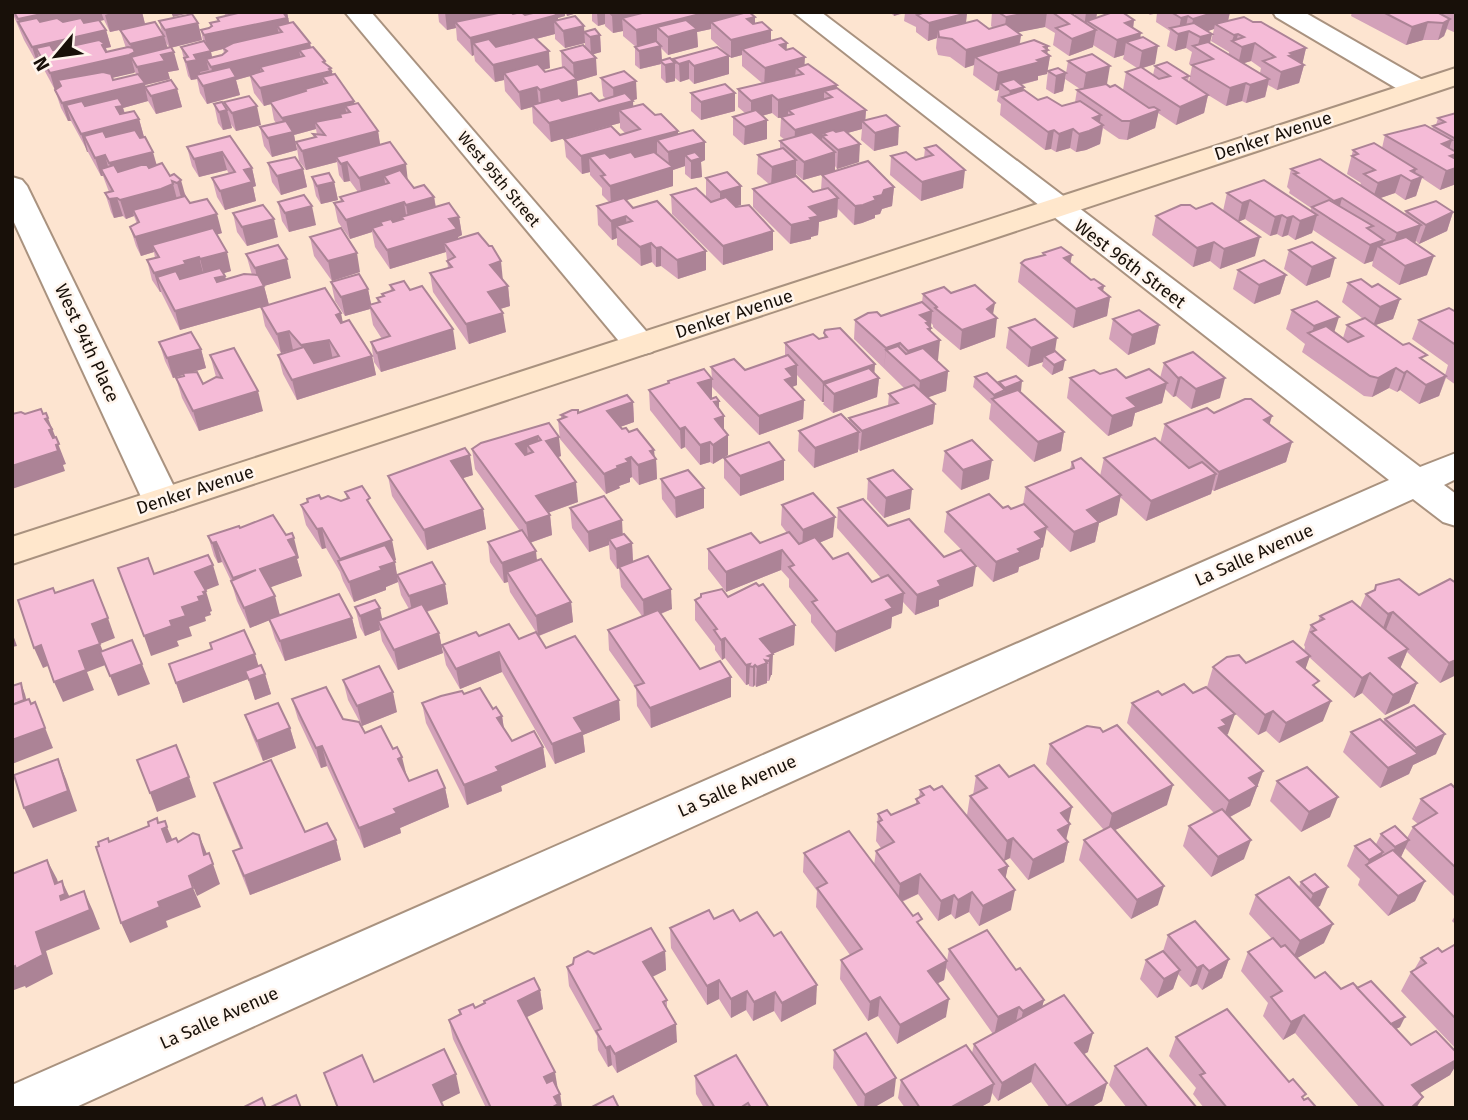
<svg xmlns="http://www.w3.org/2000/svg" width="1468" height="1120" viewBox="0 0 1468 1120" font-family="'Fira Sans',sans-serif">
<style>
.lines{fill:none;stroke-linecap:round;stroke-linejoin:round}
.street-casing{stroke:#a9927f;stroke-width:4}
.secondary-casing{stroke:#a9927f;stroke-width:4}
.street{fill:#fff;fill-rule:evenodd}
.secondary{fill:#ffe7cc;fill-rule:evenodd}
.wall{fill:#d3a1b9;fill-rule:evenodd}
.shaded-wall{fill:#ac8396}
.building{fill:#f5bbd7;stroke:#ac8396;stroke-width:2;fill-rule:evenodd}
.labels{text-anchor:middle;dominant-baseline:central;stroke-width:5;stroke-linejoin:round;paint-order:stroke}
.far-street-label{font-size:16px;fill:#181009;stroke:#fff5ed}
.street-label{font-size:18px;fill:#181009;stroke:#fff5ed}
</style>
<rect width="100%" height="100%" fill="#fde4d0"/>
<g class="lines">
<g class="street-casing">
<g id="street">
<polygon points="345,12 371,12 652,338 657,345 652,352 640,355 628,352"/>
<polygon points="793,12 821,12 1420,467 1456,453 1456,479 1444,485 1456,494 1456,526 1443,522 1413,499 74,1108 12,1108 12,1085 1389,480"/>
<polygon points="1273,12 1304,12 1426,82 1430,88 1426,94 1416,96 1406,94 1276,17"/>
<polygon points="12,177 22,180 27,186 181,501 175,510 162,513 149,510 143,501 12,218"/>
</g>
</g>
<g class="secondary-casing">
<polygon id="secondary" points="1456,68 1456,85 12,564 12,537"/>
</g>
<use href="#street" class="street"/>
<use href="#secondary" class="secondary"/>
</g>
<g class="wall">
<path d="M12,12h130l3,12 17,8 -3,-11 39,2 4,17 -32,8 -4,-5 2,5 11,22 -11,2 2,7 -25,6 1,1 31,3 5,18 -26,7 -8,-13 -25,7 2,5 14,6 5,18 13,28 13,11 4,-2 16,29 32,30 -6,2 15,36 -7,2 2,6 26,-4 -6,-21 45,24 -27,8 5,19 74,17 29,34 4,19 -79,25 -14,-26 -5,-19 3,-2 -16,-27 -4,-19 -81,23 -19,-38h-1l-8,-12 -5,-20 8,-2 -1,-6 -13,4 -5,-10 -6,-19 7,-3 -3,-8 -8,3 -3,-3 -9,2 -3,-6 -6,-19 4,-1 -6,-16h-2l-30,-55h-3l-7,-13 -6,-18 -14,-26 -3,1 -14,-25zM104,20l6,12 10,-2 6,18 -19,4 -1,-4 5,-1 -5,-17 -6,-9zM135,72l1,2 -23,6 -1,-2z"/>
<path d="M223,12h64l2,11 21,20 1,4 15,17 28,40 24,27 2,14 34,43 20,9 2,10 23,10 3,18 -4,2v2l45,42 5,5 2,20 -10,3 6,23 -37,12 -36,-52 -3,-19 18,-5 -2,-16 -56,17 -15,-22 -3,-15 -22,7 -12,-17 -4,-19 7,-1 -1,-5 18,-5 -8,-11 -6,1 -5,-7 -2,-13 -31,8 -7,-9 -3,-19 18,-4 -1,-4 4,1 -1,-6 -22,6 3,15 -25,7 -8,-11 -4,-19 16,-4 -2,-3 -3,-16 -7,2 -10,-13 -4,-17 -14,4 4,15 -33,9 -7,-11 -3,-14 -6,1 -3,-4 -7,-29 22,-6 -2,-11 8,-2 2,-1 -1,-4 8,-2 -1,-3 9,-2zM223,49l1,4 -2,2 -10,2 -1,-5z"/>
<path d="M438,12h57v2h18l12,1h1v-3h51v1l-10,3 -2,-3v3l-7,2v2l27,12 15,3 1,17 -8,2 4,21 -20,6 1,15 21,5 7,-2 -3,-3 -2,-18 36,21 -5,2 1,6 45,28 27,25 -4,2 1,15 -11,2 -6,-5v-8l-12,4v16l-47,14 7,8 73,62 -28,9 -17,-13 -5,1 -4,-5 -11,4 -24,-21v-7l-5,2 -14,-15 -1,-19 12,-4 -7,-7v-7l-12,-13v-3l-8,2 -16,-17 -2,-18 56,-4 6,-1 -6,-6v-5l-69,19 -18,-19 -1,-16 -11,3 -16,-19 -1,-11 -9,2 -20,-21 -1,-6 -2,1 -15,-16 -1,-12 -9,2 -8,-8zM555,34v5l10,9 20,-5v4l-24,4 1,16 -17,5 -2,-2 7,-2 -14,-29z"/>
<polygon points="592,12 739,12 739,14 755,24 771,41 787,50 805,65 866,110 865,121 898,145 874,151 861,140 862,129 847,133 859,162 837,169 835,166 835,171 803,180 796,174 796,176 813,192 821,190 822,175 894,187 892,206 882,209 880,214 875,215 875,218 862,223 854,225 838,209 837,217 819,222 818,235 811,237 811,239 790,244 753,207 753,189 769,184 757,174 758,155 780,149 780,141 785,140 780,136 781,118 778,118 772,113 762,116 767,120 767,139 744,145 733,135 733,117 745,113 738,107 738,89 762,83 742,66 742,55 731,58 711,39 711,29 697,32 698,47 668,55 661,48 662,60 673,61 673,59 717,47 729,74 694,84 689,79 680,82 675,78 675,81 666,83 661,78 661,64 640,69 635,65 635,47 636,47 623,36 623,31 613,33 605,26 605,24 598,26 592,21"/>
<path d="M890,12h76l1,1 -1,10 23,6 4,-1 -2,-2 1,-14h77l6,4v-2l-3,-2h27l-2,1 -1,5 38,2 -1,8 8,9 14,27 -12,4 10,7 2,-9 34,10 -1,5 1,1 3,-16 -3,-2 3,-12 -6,-4 -11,3 -8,-5 3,-15 -14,-9 1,-9 -7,2 -4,-3h84l-2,9 25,1 53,26 -4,16 2,1 -5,18 -22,7 -9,-5 -3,12 -19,6 -4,-2 -16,5 -18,-11 -4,18 -28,12 -18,-12 -3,15 -28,12 -8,-1 -16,-11 -3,16 -14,6 -10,2 -6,-4 -14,4 -5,-3 -6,1 -45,-35 1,-11 -4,-3 2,-11 -4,1 -22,-16 1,-10 -9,3 -15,-11 -12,-2 -2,-7 1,-10 -9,3 -12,-9v-5l-12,-6 1,-8 -11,3zM1045,27l10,6 -2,12 16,11 24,-9v-2l21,13 10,-3 -1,4 14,9 -11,4 -3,18 27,18 -43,-24 -39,-23 -3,18 15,10 -3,1 -2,12 -13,4 -24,-6 -15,-10 1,-3 -3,-2 17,-5v-4l9,-2 3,-18 -3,-2 1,-8 -28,-2 1,-9 -4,-3zM1214,29l-3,12 18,11v2l-19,-11 2,-9 -4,-3zM1251,61l10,7 -1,5 -16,-10z"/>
<polygon points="1352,12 1456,12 1456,33 1447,29 1444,36 1438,40 1423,40 1406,45 1351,16"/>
<polygon points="1048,71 1066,73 1063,91 1054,94 1046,89"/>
<polygon points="691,93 735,93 735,111 701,120 691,111"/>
<polygon points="224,102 261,125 236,131 230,123 232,128 223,130 218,123 214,104 226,108"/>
<polygon points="1456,113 1456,184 1440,190 1422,178 1416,196 1405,200 1395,193 1380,198 1405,214 1406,211 1453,212 1447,231 1419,244 1416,241 1415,243 1427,275 1399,285 1372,266 1373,261 1364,264 1313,230 1312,233 1295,240 1288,235 1282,237 1277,234 1270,236 1245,219 1238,222 1255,256 1220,269 1210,261 1193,267 1152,235 1156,216 1196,209 1223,211 1227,193 1311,210 1311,208 1289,193 1290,190 1287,187 1291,169 1360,185 1361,183 1347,174 1353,150 1382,148 1385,135 1432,129 1433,126 1436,125 1438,118"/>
<polygon points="230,136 252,168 256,186 253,187 256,201 225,210 217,197 212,178 229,174 227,170 199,177 192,166 187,147"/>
<polygon points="936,145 963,188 921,201 890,175 891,156 916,160 924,158 925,148"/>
<polygon points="268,163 303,169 307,187 281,195 272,182"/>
<polygon points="312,177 334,182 338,200 321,204 316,196"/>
<polygon points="706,178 741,186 741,205 735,206 773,231 773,250 723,265 672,214 671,195 706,197"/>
<polygon points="278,202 316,225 289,232 282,221"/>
<polygon points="233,213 278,237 247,246 237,232"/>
<polygon points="310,237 360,272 332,281 314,256"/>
<polygon points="1289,250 1330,277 1306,286 1284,269"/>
<polygon points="1043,253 1070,263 1091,280 1104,286 1103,291 1110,297 1107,316 1073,328 1018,282 1021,263 1043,255"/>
<polygon points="1238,270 1286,275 1280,294 1254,304 1233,289"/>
<polygon points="331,282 368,289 371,305 378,303 377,298 382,296 382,294 391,291 390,285 456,349 381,372 374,362 371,342 382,339 373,325 370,309 345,316 335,301"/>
<polygon points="1348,283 1372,287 1400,299 1393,319 1375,325 1445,375 1448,365 1412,339 1419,320 1456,312 1456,385 1446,378 1439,396 1419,404 1400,390 1397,392 1389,388 1372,397 1364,396 1302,352 1305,344 1286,329 1292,310 1335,332 1343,338 1347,325 1363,319 1342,302"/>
<polygon points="951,293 993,314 995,337 960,350 933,327 933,325 931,323 931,331 938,360 936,360 948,371 946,391 928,397 935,404 933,424 860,451 858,449 858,452 814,468 798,451 799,431 849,422 849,418 888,406 889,394 904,388 854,339 855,320 881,316 922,302 923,294"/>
<polygon points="1113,319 1159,325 1155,344 1128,355 1109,339"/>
<polygon points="1009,328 1055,352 1063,370 1052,375 1042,366 1043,362 1028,367 1006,348"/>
<polygon points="824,333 879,378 877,397 833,413 823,404 824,402 822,402 797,375 797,385 792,387 804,400 803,419 759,435 712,387 712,398 719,401 719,409 728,455 713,464 710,462 700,465 685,447 681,449 650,410 649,390 668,384 668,381 712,379 711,367 745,370 785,356 785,343 819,339 824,338"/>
<polygon points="159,342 201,349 206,368 192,372 203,384 216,377 210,355 263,411 199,431 182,398 176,378 183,376 183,375 173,378 165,361"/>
<polygon points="1164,363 1220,398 1191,409 1176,396 1173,397 1165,389 1162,403 1135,413 1132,426 1108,436 1067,398 1070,378 1100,374 1126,378 1160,378"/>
<polygon points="975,377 999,384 999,382 1021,392 1064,432 1061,451 1034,462 989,419 991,404 973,387"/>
<polygon points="633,402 634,422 620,427 656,459 657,479 639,485 632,477 630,478 630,482 619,486 620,488 606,494 560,439 558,420 561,418 561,415"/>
<polygon points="1214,413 1270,424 1292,442 1286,462 1214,491 1212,490 1211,494 1146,521 1120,497 1117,515 1099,523 1095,542 1070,552 1046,529 1043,547 1041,548 1039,559 1019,567 1018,572 993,582 944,532 947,512 1003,508 1011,509 1023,504 1026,487 1070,469 1072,462 1100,476 1104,458 1160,443 1165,424"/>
<polygon points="549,423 561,456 558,457 578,502 548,513 550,515 552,535 530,543 537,560 571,602 573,622 539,636 546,648 619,700 620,720 583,735 585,752 555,764 502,672 460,689 446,665 442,645 479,636 519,639 536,632 510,592 508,582 504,583 490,562 488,542 520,531 475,469 472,449"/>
<polygon points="945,451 989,479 961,490 942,471"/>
<polygon points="724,458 784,480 740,496 724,478"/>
<polygon points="473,475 463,478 483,509 486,529 427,550 392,496 388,476"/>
<polygon points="661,479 704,508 676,518 662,499"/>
<polygon points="868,479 910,509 884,518 867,499"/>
<polygon points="345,492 372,508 396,560 394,561 397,574 445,584 448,604 427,612 439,633 443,653 398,670 382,641 380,630 365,636 360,627 355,607 382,619 409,609 401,595 398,582 386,587 386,590 354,602 343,581 340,572 326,548 322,549 306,525 301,505 307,503 307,499 321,499 341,501 347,499"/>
<polygon points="782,505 833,537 819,543 833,559 872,582 881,578 837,528 838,508 888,526 944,557 973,586 939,600 939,606 915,615 903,602 902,613 892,617 891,628 835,652 811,622 811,615 789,587 789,579 781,570 726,592 708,569 708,549 760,543 787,533 781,525"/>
<polygon points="570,508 623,534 632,543 633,562 672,609 661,614 700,669 731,697 651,728 637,706 636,688 609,650 608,630 642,616 621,587 619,568 617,569 610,559 609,545 589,552 572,528"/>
<polygon points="240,528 299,558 297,559 302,576 270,587 280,615 352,618 357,638 285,661 275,639 269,620 250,628 237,601 231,581 222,562 218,563 214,556 208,536"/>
<polygon points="1456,583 1456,675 1440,683 1407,652 1400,668 1417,683 1409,703 1385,715 1362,693 1354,698 1309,657 1305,669 1316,688 1323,721 1279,743 1266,731 1258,735 1207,687 1213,667 1246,663 1304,651 1305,647 1304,645 1311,625 1318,622 1320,616 1360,608 1366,594 1374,590 1376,585 1419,595"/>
<polygon points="701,594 728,597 795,625 794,645 772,654 772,675 771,675 769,681 767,681 767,683 756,687 755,685 753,687 749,686 749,684 746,685 725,658 722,660 715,650 715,646 695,620 695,600 701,598"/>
<polygon points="210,643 259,666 265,674 271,694 255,700 248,679 183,703 169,664 212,649"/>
<polygon points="343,680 397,712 362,726 348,700"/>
<polygon points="464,694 493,709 502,716 504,729 512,741 543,747 546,767 501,786 502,791 467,805 426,723 422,703"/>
<polygon points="1162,695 1228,734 1227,735 1263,771 1250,806 1230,817 1244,859 1211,877 1183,846 1189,826 1214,813 1127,723 1132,703"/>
<polygon points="292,699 343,719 365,733 406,775 409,781 445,788 449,807 400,828 401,833 364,848 327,766 321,768 298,719"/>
<polygon points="245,715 290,728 296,748 263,761 252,735"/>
<polygon points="1385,719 1436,754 1413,765 1409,774 1380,788 1343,752 1351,732 1383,722"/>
<polygon points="1050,744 1167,805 1115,830 1158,905 1131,919 1079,860 1084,840 1104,830 1046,764"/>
<polygon points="976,776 1009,777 1068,822 1066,839 1068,842 1064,862 1028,880 1010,858 1004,861 1008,866 1005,879 1011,910 979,926 969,912 955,919 951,914 938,921 918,894 902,902 947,961 949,949 1016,970 1044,1000 1042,1007 1088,1052 1084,1054 1107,1083 1102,1101 1090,1108 1050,1108 1031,1082 998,1101 992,1093 990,1102 979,1108 905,1108 898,1098 901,1080 972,1053 974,1044 993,1034 946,968 944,980 938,983 946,1017 897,1044 878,1016 868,1021 840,979 841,960 850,955 816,907 817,891 803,872 804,853 874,865 876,851 881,848 876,841 878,814 891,815 916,804 916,799 919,798 920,790 934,790 967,815 970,796 973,795"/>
<polygon points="1277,781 1330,817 1301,832 1270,801"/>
<polygon points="214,783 305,832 336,840 341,860 250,895 240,871 233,851 240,848 221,803"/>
<polygon points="1456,789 1456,898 1405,848 1401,857 1425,881 1415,901 1388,916 1358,885 1360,879 1347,866 1355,846 1376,844 1381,834 1407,838 1413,827 1418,824 1412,819 1421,799"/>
<polygon points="1315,874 1320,906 1317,907 1324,943 1297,958 1315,978 1341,989 1400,1027 1395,1029 1411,1045 1456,1052 1456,1065 1450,1075 1419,1093 1423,1097 1416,1108 1360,1108 1295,1033 1283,1040 1263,1016 1268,1003 1241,971 1248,952 1272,939 1249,914 1256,895 1299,887 1301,882"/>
<polygon points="1456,914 1456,925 1452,921"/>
<polygon points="714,919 740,921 816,1004 781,1022 774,1011 753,1021 746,1010 731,1018 719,999 707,1005 671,948 670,928"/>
<polygon points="1168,935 1229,959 1222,978 1202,990 1197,984 1190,987 1178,974 1173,989 1157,998 1140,979 1146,960 1163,951"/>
<polygon points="1456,944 1456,1049 1401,991 1411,972 1414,970 1421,958 1442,952"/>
<polygon points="665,951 666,970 652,977 667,1000 667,1008 677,1042 617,1073 612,1065 608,1067 598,1050 597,1036 569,986 567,967 594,954"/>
<polygon points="540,990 543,1009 527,1017 560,1094 562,1108 486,1108 453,1039 449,1020 460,1015 459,1010 475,1008 484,1004 484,1001"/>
<polygon points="1176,1037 1304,1099 1315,1108 1204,1108 1193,1094 1196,1088 1169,1056"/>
<polygon points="834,1050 894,1096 873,1108 859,1108 833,1068"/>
<polygon points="1115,1066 1197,1108 1127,1108 1109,1085"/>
<polygon points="324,1073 374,1082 460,1093 441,1102 444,1108 337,1108"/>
<polygon points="695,1076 769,1108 704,1108 696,1094"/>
</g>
<g class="shaded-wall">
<polygon points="51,12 101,12 104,20 26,36 18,19"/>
<polygon points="114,12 142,12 145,24 110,32 105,15"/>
<polygon points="171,12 194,12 173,17"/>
<polygon points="228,12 259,12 229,21"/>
<polygon points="282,12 287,12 290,27 282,32 277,26 280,38 223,48 223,49 211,52 214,66 310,43 313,60 304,56 299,50 302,63 260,67 261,73 236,80 240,95 207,104 203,86 215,83 211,67 206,59 209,70 200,72 201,78 196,75 197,79 191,80 186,62 194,55 208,52 204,35"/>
<polygon points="445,12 495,12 496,18 455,22 456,28 447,30"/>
<polygon points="534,12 565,12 565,16 558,18 558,26 554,21 555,34 482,53 473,43 474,55 472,56 470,38 535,21"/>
<polygon points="567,12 577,12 577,13 567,16"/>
<polygon points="597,12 605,12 605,24 598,26"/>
<polygon points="626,12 652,12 622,18 623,31 613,33 612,15"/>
<polygon points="708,12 739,12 739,19 711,22 711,29 697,32 698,47 668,55 668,37 657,27 657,43 637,48 636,30"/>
<polygon points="894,12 905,12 894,16"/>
<polygon points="1032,12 1047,12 1045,27 1004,35 1006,17"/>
<polygon points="1086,12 1099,12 1097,13 1095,26 1087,21 1086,29 1084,29"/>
<polygon points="1216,12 1230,12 1227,25 1215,24 1214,29 1196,35 1191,32 1193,19"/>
<polygon points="967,13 965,30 939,38 938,30 937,38 928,41 929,23"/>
<polygon points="1188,16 1185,32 1189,31 1186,48 1175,51 1181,18"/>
<polygon points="755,17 755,34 771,30 771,48 742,49 742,55 731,58 731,40 747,19"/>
<polygon points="1450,19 1444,36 1438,40 1443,23"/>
<polygon points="1134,20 1132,36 1141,33 1138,49 1126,42 1124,55 1114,58 1117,40 1125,23"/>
<polygon points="1428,22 1423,40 1406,45 1412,27"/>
<polygon points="198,23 202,40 170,48 165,30"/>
<polygon points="584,26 585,43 565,48 563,31"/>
<polygon points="106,30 111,47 106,48 109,60 132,53 130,44 164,36 169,53 174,52 179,70 168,72 170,79 145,85 146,89 145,87 148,101 123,108 127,122 139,119 144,137 92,151 84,136 88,152 87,152 81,134 66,105 71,121 68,121 62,103 142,84 137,67 131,57 135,72 134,73 62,89 58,80 61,89 55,91 50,73 36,48 41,64 38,65 32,47"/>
<polygon points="1096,30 1093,47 1069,56 1072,39"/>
<polygon points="1212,34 1208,51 1197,49 1200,37"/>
<polygon points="1238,34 1236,43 1232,41 1234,35"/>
<polygon points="600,35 601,52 591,55 590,37"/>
<polygon points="1021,35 1018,52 975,57 974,65 965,68 966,50"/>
<polygon points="787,43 786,61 780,45"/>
<polygon points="1255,43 1251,61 1238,65 1242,47"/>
<polygon points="661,46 662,62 660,61 661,64 640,69 639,51"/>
<polygon points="1048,46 1047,57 1050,56 1047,74 1038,76 1038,80 1006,88 1000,83 999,90 995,91 998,73 1037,60 1044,47"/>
<polygon points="1158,46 1155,64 1139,69 1142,51"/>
<polygon points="1306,48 1302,66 1304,65 1299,83 1277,90 1281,72 1290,53"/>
<polygon points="549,51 550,68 508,79 504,73 504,80 495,82 493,65"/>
<polygon points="729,56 729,74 694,84 694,66"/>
<polygon points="805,57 804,75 796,68 795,77 764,86 765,68"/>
<polygon points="596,58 597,75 577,81 578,96 541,108 540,90 574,79 573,63"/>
<polygon points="325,61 327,72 329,69 331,68 335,86 327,83 322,77 325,91 305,89 306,96 270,102 271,104 264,106 260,88"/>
<polygon points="689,61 689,79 680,82 679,64"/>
<polygon points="675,63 675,81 666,83 665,65"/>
<polygon points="1110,66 1107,84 1083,91 1086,73"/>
<polygon points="1066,73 1063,91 1054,94 1056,76"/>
<polygon points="1269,79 1265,97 1246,103 1250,85"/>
<polygon points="636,81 637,99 614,106 613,88"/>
<polygon points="1246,83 1242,101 1226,106 1230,88"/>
<polygon points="837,85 836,103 832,97 824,91 824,106 788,110 788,116 778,118 778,100"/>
<polygon points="537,87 539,105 532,105 532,107 521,110 519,92"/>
<polygon points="1024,87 1021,105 1008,102 1010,91"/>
<polygon points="177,89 182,107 156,114 151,96"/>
<polygon points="735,93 735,111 701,120 701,102"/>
<polygon points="772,95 772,113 751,119 751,101"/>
<polygon points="1208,95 1204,113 1176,125 1180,107"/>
<polygon points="354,101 357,119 345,106 348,121 340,114 341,123 315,122 316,129 294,135 297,150 272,157 268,138 285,134 282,118"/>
<polygon points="633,101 634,119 619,110 620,123 551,142 549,123"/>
<polygon points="257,106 261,125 236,131 232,113"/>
<polygon points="227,110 232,128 223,130 219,112"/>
<polygon points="866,110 865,124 862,121 862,129 826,139 826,135 823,133 822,140 794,148 795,130"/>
<polygon points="1159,110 1155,128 1127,140 1130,121"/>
<polygon points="1101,115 1099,127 1103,125 1100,144 1086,150 1076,152 1079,134 1093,118"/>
<polygon points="767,120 767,139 744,145 745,127"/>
<polygon points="899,126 898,145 874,151 875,133"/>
<polygon points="1073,129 1070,148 1056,152 1059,134"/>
<polygon points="1054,130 1051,149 1045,150 1048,132"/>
<polygon points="378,131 381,150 336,157 337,162 306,170 302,151"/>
<polygon points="678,131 678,149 657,140 657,155 601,170 589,157 590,172 582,174 581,156"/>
<polygon points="1452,140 1446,159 1442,144"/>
<polygon points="705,142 705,160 701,162 702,177 691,179 691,161 685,155 685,166 673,170 673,186 611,205 610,186 669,168 668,152"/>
<polygon points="860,144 859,162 837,169 838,150"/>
<polygon points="1456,144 1456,158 1452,169 1456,168 1456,184 1440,190 1450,156 1452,155"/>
<polygon points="153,152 158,170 114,181 109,163"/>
<polygon points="222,152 227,170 199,177 194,159"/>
<polygon points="835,152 835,171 803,180 804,162"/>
<polygon points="105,155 110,174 101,169 103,176 101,176 95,158"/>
<polygon points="796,160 796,179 771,186 772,167"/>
<polygon points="347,162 350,181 344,182 341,164"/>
<polygon points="406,164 408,182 389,183 384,176 386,189 362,197 359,178"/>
<polygon points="252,168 256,186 253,187 256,201 225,210 220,191 244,170"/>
<polygon points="303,169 307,187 281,195 277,176"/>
<polygon points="1416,169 1413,181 1422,177 1416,196 1405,200 1411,181 1411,171"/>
<polygon points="965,170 963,188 921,201 922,182"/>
<polygon points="1401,175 1395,193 1372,201 1378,183"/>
<polygon points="181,180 186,198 182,201 177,183"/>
<polygon points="334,182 338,200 321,204 317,186"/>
<polygon points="173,184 178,203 133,210 134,216 126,219 120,200"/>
<polygon points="741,186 741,205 720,211 720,192"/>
<polygon points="894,187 892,206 882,209 880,214 875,215 875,218 862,223 854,225 855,206 874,197 884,190"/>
<polygon points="434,197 437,216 409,224 406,205"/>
<polygon points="117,198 123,216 114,218 109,199"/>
<polygon points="838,198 837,217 819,222 818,235 811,237 811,239 790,244 791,225 809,207"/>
<polygon points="1342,198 1337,217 1329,220 1334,201"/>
<polygon points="1250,200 1245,219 1238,222 1242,203"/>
<polygon points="404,202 407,221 401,217 402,222 382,225 380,222 381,229 372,228 372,232 350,239 346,220"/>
<polygon points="312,206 316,225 289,232 285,213"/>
<polygon points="1453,212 1447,231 1419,244 1426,225"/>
<polygon points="217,214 222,233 155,252 152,245 154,252 141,256 135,237"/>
<polygon points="1282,215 1277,234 1270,236 1275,217"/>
<polygon points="1317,215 1312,233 1295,240 1300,221"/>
<polygon points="626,216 627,235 616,226 617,238 612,240 611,221"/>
<polygon points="1293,216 1288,235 1282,237 1287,218"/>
<polygon points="459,217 462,235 458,237 460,248 444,243 446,252 390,269 387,250 449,219"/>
<polygon points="274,219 278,237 247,246 242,227"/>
<polygon points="1421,225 1415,243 1390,252 1397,233"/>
<polygon points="773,231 773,250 723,265 723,246"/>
<polygon points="1260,237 1255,256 1220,269 1224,249"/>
<polygon points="1384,240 1381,249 1378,246 1373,261 1364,264 1370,245"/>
<polygon points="1214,242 1210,261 1193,267 1197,248"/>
<polygon points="651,243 652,262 641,266 640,247"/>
<polygon points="661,247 661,266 656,267 656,248"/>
<polygon points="706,251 706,270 678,279 677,260"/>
<polygon points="227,252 231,271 205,279 200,259"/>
<polygon points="357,253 360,272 332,281 328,261"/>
<polygon points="1072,255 1068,275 1064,258"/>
<polygon points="1434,256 1427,275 1399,285 1405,266"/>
<polygon points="199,257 204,276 190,280 157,277 161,292 160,292 154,273 184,261"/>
<polygon points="1335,258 1330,277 1306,286 1312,267"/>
<polygon points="287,259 291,278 264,286 269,305 180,330 175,311 259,287 255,268"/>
<polygon points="501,261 503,281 490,265"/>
<polygon points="1286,275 1280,294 1254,304 1259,285"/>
<polygon points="225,276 230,295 220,297 215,278"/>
<polygon points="508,286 510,306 490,312 488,292"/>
<polygon points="1104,286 1101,300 1110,297 1107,316 1073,328 1076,309 1099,288"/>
<polygon points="368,289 372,308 369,305 370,309 345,316 341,297"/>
<polygon points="1400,299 1393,319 1373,326 1380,307"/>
<polygon points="995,303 992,320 997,318 995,337 960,350 962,330"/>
<polygon points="932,311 930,344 940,340 938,360 908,370 907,369 908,351 920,315"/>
<polygon points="341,313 345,333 336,315"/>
<polygon points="503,313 506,332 469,344 466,324"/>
<polygon points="1339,317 1333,336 1311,335 1314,326"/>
<polygon points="1159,325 1155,344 1128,355 1132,335"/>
<polygon points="453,329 456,349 381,372 377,353"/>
<polygon points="289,331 293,350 281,353 277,334"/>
<polygon points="1057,338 1054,358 1044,356 1043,362 1028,367 1031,348"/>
<polygon points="329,340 333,360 305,364 301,345"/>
<polygon points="900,343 898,361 886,350 884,368 886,348"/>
<polygon points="201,349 206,368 173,378 167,358"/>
<polygon points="372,356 376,375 297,400 292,380"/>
<polygon points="1065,360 1063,370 1052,375 1054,365"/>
<polygon points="875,364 874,380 879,378 877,397 833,413 834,394 824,384 824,402 822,402 823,382"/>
<polygon points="797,365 797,385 792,387 785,399 786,369"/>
<polygon points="1396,368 1389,388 1372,397 1378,378"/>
<polygon points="948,371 946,391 918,401 920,381"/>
<polygon points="1407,371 1400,390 1397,392 1404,373"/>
<polygon points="1446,376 1439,396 1419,404 1426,385"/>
<polygon points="1181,377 1176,396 1173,397 1178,378"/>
<polygon points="1225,378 1220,398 1191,409 1196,389"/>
<polygon points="712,379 712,399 698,403 698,383"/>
<polygon points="1022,381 1021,391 993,400 994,395 1005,391 1005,388"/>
<polygon points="1167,383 1162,403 1135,413 1132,426 1108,436 1112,416 1127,398"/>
<polygon points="258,391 263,411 199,431 193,411"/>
<polygon points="804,400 803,419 759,435 759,416"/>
<polygon points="719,401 719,418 724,416 724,436 715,439 714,402"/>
<polygon points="633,402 634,422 609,431 607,411"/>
<polygon points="935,404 933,424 860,451 862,431"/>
<polygon points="1272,416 1266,436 1264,420"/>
<polygon points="48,418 66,464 63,465 65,471 12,489 12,466 45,419"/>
<polygon points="685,427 685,447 681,449 680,429"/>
<polygon points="859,432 858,452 814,468 815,448"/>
<polygon points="1064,432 1061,451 1034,462 1038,442"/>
<polygon points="728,435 728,455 713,464 713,445"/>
<polygon points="538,436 540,456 533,452 527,445 528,460 516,444"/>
<polygon points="559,437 561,456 548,461 546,441"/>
<polygon points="710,442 710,462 700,465 700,445"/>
<polygon points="1292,442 1286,462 1214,491 1219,472"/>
<polygon points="654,450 655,459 656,459 657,479 639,485 638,465 650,451"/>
<polygon points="470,455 473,475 454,481 451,461"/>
<polygon points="631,457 632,477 630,478 630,482 619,486 620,488 606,494 604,474 617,466 626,459"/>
<polygon points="784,460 784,480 740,496 740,476"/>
<polygon points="992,460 989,479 961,490 963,470"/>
<polygon points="1216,474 1211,494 1146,521 1151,501"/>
<polygon points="576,482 578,502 539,516 536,496"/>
<polygon points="704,488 704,508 676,518 675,498"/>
<polygon points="912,489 910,509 884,518 886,498"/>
<polygon points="1121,495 1117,515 1099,523 1095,542 1070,552 1074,532 1087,510"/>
<polygon points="483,509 486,529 427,550 424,530"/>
<polygon points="550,515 552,535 529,543 526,523"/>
<polygon points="835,517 833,537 802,550 803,530"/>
<polygon points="622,520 623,539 609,539 609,545 589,552 588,532"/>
<polygon points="1047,527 1043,547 1041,548 1039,559 1019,567 1018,572 993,582 996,562 1018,549 1035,532"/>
<polygon points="322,528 326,548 322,549 317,529"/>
<polygon points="294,538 299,558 297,559 302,576 266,589 260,569 288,540"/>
<polygon points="392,540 396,560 347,578 342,569 340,559"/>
<polygon points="216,542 222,562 218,563 212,543"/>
<polygon points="632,543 633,563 617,569 616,549"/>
<polygon points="782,550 781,570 726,592 726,572"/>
<polygon points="536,551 538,571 507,572 508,582 504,583 502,563"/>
<polygon points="395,562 398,582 386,587 386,590 354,602 349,582 380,567"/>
<polygon points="213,565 219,585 201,592 195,572"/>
<polygon points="976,566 973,586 939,600 939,606 915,615 917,595 938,581"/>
<polygon points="445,584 448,604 413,616 409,596"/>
<polygon points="671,589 672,609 644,620 643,600"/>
<polygon points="206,591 212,611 210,612 211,615 205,617 206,621 189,627 192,636 177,641 179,646 151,656 144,636 170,621 182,607 198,597 203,592"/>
<polygon points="904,593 902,613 892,617 891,628 835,652 836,632 886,600"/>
<polygon points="275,596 280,616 250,628 244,608"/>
<polygon points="571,602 573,622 538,636 536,616"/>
<polygon points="380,608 384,628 378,621 380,630 365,636 360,616"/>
<polygon points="1393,612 1385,632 1381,634 1388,614"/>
<polygon points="108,618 115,638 100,644 92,624"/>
<polygon points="352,618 357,638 285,661 280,641"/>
<polygon points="795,625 794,645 760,659 760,639"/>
<polygon points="12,632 17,646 12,647"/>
<polygon points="439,633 443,653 398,670 394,650"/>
<polygon points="725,638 725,658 722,660 721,640"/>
<polygon points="100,644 108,664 87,672 94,690 63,702 54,682 79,651"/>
<polygon points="41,645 50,665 43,668 34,648"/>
<polygon points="1408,649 1400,669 1389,658"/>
<polygon points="499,652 502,672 460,689 456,669"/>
<polygon points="255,654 261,674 245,671 248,679 183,703 176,683"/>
<polygon points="773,654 772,675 771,675 769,681 769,661 768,656"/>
<polygon points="1310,656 1303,676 1297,662"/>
<polygon points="1456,660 1456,675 1440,683 1449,663"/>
<polygon points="767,663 767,683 756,687 757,667"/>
<polygon points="142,664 150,684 118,696 110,676"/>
<polygon points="750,664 749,684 746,685 746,665"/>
<polygon points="755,665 755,685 753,687 753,667"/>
<polygon points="1370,673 1362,693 1354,698 1362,678"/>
<polygon points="265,674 271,694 255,700 249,680"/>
<polygon points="731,677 731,697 651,728 650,708"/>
<polygon points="21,683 25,694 31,719 12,725"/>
<polygon points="1417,683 1409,703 1385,715 1393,695"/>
<polygon points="393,692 397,712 362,726 357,706"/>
<polygon points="619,700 620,720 583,735 585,752 555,764 552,744 574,718"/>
<polygon points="1331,701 1323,721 1279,743 1286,723"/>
<polygon points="35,702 53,748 12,764 12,740"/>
<polygon points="1273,711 1266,731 1258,735 1265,715"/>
<polygon points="1235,714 1228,734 1223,737 1213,748 1222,720"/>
<polygon points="502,716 505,736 497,718"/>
<polygon points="290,728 296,748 263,761 257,741"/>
<polygon points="1445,734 1436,754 1413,765 1409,774 1380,788 1388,768 1412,757 1416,748"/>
<polygon points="322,746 327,766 321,768 316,748"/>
<polygon points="543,747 546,767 501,786 502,791 467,805 464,785 496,767"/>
<polygon points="402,757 407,777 398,759"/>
<polygon points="58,759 66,779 77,811 33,828 24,808"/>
<polygon points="1263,771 1250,806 1222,821 1229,801 1249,778"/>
<polygon points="189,777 196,797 157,812 150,793"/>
<polygon points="1173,785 1167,805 1107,834 1112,814"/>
<polygon points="445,788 449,807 400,828 401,833 364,848 359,828 394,809"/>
<polygon points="1338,797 1330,817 1301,832 1309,812"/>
<polygon points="1072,807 1068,825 1070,824 1065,844 1068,842 1064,862 1028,880 1033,860 1061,813"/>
<polygon points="167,827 175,846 175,861 162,829"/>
<polygon points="199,835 207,854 213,864 220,884 197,896 189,876 204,855"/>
<polygon points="1013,838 1010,858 1004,861 1007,841"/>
<polygon points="336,840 341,860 250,895 244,876"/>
<polygon points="1251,840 1244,859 1211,877 1218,857"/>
<polygon points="1409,840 1400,859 1386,867 1395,847"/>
<polygon points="1383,852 1375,872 1367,865 1369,860"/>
<polygon points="47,860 57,879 62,895 62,881 71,900 84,891 93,911 100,929 46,951 53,974 26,988 25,986 14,990 12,987 12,968 36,932 61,900"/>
<polygon points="1008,866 1004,886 999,870"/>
<polygon points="920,874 918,894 898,903 900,884"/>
<polygon points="1425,881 1415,901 1388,916 1398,896"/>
<polygon points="1164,886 1158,905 1131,919 1137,900"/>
<polygon points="1328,887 1320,906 1305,913 1313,894"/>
<polygon points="193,888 201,907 166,921 168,927 130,943 121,923 158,902"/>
<polygon points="1015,890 1011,910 979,926 983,906"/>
<polygon points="972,892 969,912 955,919 958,900"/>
<polygon points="954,895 951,914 938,921 941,901"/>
<polygon points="1333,924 1324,943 1292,961 1300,941"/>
<polygon points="665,951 666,970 644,981 643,962"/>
<polygon points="1229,959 1222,978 1202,990 1209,971"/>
<polygon points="947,961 944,980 925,990 928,971"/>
<polygon points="1203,965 1197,984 1190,987 1197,968"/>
<polygon points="1180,970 1173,989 1157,998 1164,979"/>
<polygon points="719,980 719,999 707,1005 707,986"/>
<polygon points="817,985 816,1004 781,1022 782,1003"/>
<polygon points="540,990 543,1009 521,1020 518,1001"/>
<polygon points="747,991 746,1010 731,1018 731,999"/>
<polygon points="775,992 774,1011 753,1021 754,1002"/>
<polygon points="880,997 878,1016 868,1021 870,1002"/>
<polygon points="949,999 946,1017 897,1044 900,1025"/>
<polygon points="1044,1000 1039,1019 1019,1030 1023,1011"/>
<polygon points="1019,1007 1015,1026 994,1036 998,1017"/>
<polygon points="1304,1015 1295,1033 1283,1040 1291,1022"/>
<polygon points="1405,1017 1400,1027 1381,1037 1386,1027"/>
<polygon points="676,1024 677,1042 617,1073 615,1054"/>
<polygon points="1093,1033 1088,1052 1070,1061 1075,1043"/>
<polygon points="610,1046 612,1065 608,1067 606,1048"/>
<polygon points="1456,1060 1456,1065 1450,1075 1402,1104 1412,1085"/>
<polygon points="1035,1064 1031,1082 998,1101 1002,1083"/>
<polygon points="555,1072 558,1090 547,1096 544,1077"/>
<polygon points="456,1074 460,1093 438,1104 433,1085"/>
<polygon points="896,1078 894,1096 873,1108 864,1108 865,1095"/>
<polygon points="1107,1083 1102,1101 1090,1108 1066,1108 1067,1106"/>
<polygon points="994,1084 990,1102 979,1108 950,1108"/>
<polygon points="560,1094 562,1108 551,1108 554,1097"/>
<polygon points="1423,1097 1416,1108 1411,1108"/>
</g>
<g class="building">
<polygon points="14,12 51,12 18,19"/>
<polygon points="242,12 283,12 287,18 204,35 201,30 209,28 212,26 210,23 219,21 217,18"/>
<polygon points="503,12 511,12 513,14 521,12 525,15 537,12 554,12 557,15 470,38 455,22"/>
<polygon points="609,12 626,12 612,15"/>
<polygon points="646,12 708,12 636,30 622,18"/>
<polygon points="747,12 749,12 755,17 747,19 753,24 762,22 771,30 731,40 711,22"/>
<polygon points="925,12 966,12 967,13 929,23 917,15"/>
<polygon points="998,12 1032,12 1006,17"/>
<polygon points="1052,12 1069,12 1096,30 1072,39 1056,28 1069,24"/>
<polygon points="1113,12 1122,12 1134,20 1125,23 1141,33 1117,40 1087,21"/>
<polygon points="1171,12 1216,12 1193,19 1188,16 1181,18"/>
<polygon points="1383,12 1437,12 1450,19 1443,23 1428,22 1412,27"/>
<polygon points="192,14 198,23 165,30 159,21"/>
<polygon points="575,16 584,26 563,31 554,21"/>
<polygon points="1244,17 1253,22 1261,22 1306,48 1290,53 1293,55 1289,56 1304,65 1281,72 1263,61 1275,57 1255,43 1242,47 1232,41 1244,37 1238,34 1234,35 1215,24"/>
<polygon points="37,18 40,22 57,18 63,22 81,18 84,23 99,20 106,30 32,47 18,22"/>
<polygon points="686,20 697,29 668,37 657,27"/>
<polygon points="977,20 989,29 1006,24 1021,35 966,50 952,39 939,37 938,30"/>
<polygon points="155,22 164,36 130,44 120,30"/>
<polygon points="293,22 310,43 211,67 206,59 222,55 227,51 223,48 233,43 282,32 277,26"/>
<polygon points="1194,23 1212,34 1200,37 1189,31 1178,34 1170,28"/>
<polygon points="595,29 600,35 590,37 584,32"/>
<polygon points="534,37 549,51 493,65 473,43 489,39 496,47"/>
<polygon points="1143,37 1158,46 1142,51 1126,42"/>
<polygon points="781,38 787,43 780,45 786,50 793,48 805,57 765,68 742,49"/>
<polygon points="99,40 105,44 102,45 106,52 128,47 133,48 135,52 129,55 50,73 36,48 50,45 53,50"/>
<polygon points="1034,40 1048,46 1044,47 1048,50 1043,51 1050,56 1037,60 1040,62 998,73 975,57"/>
<polygon points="204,41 211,51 194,55 197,60 186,62 184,58 188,57 181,47"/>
<polygon points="656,41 661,46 639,51 635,47"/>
<polygon points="1208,42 1269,79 1250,85 1246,83 1230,88 1192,65 1213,59 1193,46"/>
<polygon points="583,45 596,58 573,63 561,51"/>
<polygon points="171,47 174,52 161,55 165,61 137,67 131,57"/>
<polygon points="313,47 325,61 323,62 331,68 329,69 331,71 260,88 250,75 263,71 260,67 304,56 299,50"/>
<polygon points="717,47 729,56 694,66 689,61 679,64 673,59"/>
<polygon points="1092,54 1110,66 1086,73 1068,61"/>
<polygon points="670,58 675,63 665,65 660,61"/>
<polygon points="1167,62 1189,76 1183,78 1208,95 1180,107 1126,72 1141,67 1159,79 1170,76 1155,66"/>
<polygon points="538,64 545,72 564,67 577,79 540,90 537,87 519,92 504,73"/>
<polygon points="808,64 837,85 778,100 772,95 751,101 738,89 803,74 796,68"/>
<polygon points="230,67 236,77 203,86 196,75"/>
<polygon points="1058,68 1066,73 1056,76 1048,71"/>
<polygon points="624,71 636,81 613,88 601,78"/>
<polygon points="103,72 111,74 113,80 138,74 145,83 62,103 55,90 61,86 58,80"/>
<polygon points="335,74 354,101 282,118 270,102 306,91 305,89 327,83 322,77"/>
<polygon points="1014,79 1024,87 1010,91 1000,83"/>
<polygon points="171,80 177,89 151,96 145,87"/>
<polygon points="725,84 735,93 701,102 691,93"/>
<polygon points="1106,84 1110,87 1115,85 1149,108 1154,107 1159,110 1130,121 1122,121 1077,90"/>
<polygon points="837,88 866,110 795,130 781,117 793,114 788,110 832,97 824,91"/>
<polygon points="1024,90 1038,100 1047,97 1062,106 1080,101 1101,115 1093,118 1103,125 1089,131 1079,134 1073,129 1059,134 1054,130 1048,132 1002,97"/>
<polygon points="591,93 599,101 625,93 633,101 549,123 532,105 559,98 562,101"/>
<polygon points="249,96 257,106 232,113 224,102"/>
<polygon points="118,98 123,106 116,107 120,114 134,111 139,119 81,134 66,105 82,101 85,106"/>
<polygon points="222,102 227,110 219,112 214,104"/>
<polygon points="358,103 378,131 302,151 296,142 316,137 313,134 325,135 315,122 341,117 340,114 350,112 345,106"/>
<polygon points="643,104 655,115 661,114 678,131 581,156 564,139 611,126 620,135 640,129 619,110"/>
<polygon points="756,110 767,120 745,127 733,117"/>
<polygon points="1456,113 1456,139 1433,126 1445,122 1438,118"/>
<polygon points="886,115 899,126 875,133 862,121"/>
<polygon points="286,121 293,132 268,138 260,127"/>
<polygon points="1425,125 1452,140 1442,144 1456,152 1456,154 1450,156 1456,159 1456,168 1447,171 1385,135"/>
<polygon points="135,130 140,138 145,137 153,152 109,163 105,155 95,158 84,136 103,131 106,137"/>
<polygon points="693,130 705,142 668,152 657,140"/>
<polygon points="833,130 836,132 844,130 860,144 838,150 822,136 826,135 823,133"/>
<polygon points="812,132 835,152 804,162 780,141"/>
<polygon points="230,136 252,168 244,170 252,182 220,191 212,178 235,172 222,152 194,159 187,147"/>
<polygon points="390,142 406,164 359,178 347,162 341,164 336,157"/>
<polygon points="1374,143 1416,169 1411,171 1422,177 1411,181 1401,175 1378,183 1364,174 1375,170 1352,156 1358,154 1353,150"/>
<polygon points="936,145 965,170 922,182 891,156 906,152 916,160 933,155 925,148"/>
<polygon points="783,148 796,160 772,167 758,155"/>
<polygon points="631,152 635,157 654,152 673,167 610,186 601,176 605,175 589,157 605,153 610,158"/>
<polygon points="695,152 701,158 691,161 685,155"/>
<polygon points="295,157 303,169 277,176 268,163"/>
<polygon points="1320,159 1421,225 1397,233 1342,198 1334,201 1294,174 1298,173 1291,169"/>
<polygon points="868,161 894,187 884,190 882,195 874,197 876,200 863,205 855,206 822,175"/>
<polygon points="162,163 170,176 174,174 181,180 177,183 172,181 173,184 161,189 120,200 117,198 109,199 105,193 113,191 101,169 114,165 118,172 141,165 147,165 149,168"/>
<polygon points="400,170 414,188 424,185 434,197 406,205 404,202 346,220 334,203 343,201 340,197 389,183 384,176"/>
<polygon points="727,172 741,186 720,192 706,178"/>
<polygon points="329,173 334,182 317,186 312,177"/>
<polygon points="796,176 813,192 828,188 838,198 809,207 819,216 810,218 812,220 791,225 753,189"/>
<polygon points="1264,180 1317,215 1300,221 1293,216 1287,218 1282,215 1275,217 1250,200 1242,203 1227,193"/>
<polygon points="696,188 711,202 726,197 736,207 749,205 773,231 723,246 671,195"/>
<polygon points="304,195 312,206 285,213 278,202"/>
<polygon points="185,196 190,203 207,199 217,214 135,237 130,227 139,222 133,210"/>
<polygon points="624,198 633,208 657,201 706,251 677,260 661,247 656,248 651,243 640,247 616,226 632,221 626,216 611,221 597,206"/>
<polygon points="1329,200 1373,226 1367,228 1384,240 1370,245 1312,207"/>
<polygon points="1436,201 1453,212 1426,225 1406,211"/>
<polygon points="449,203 459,217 449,219 457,229 387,250 372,228 382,225 380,222 391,219 393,222 403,219 401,217"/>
<polygon points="1212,203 1260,237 1224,249 1214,242 1197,248 1156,216 1181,205 1190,205 1196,209"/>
<polygon points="263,205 274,219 242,227 233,213"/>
<polygon points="213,228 227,252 200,259 199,257 184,261 186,264 154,273 147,260 159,257 152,245"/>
<polygon points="341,228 357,253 328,261 310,237"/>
<polygon points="478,233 489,246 492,246 501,261 490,265 508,286 488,292 503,313 466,324 430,273 452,267 447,261 455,257 444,243"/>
<polygon points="1406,237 1434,256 1405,266 1378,246"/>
<polygon points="1312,242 1335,258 1312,267 1289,250"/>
<polygon points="278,245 287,259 255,268 246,254"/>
<polygon points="1061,247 1072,255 1064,258 1091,280 1094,279 1104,286 1099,288 1110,297 1076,309 1021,263 1025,260 1045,255 1043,253"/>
<polygon points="1264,260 1286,275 1259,285 1238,270"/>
<polygon points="220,268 225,276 215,278 217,282 244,274 258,275 264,286 175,311 157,277 176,271 180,279"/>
<polygon points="359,274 368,289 341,297 331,282"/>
<polygon points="1361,279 1372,287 1378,284 1400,299 1380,307 1348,283"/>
<polygon points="404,281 410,290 422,286 453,329 377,353 371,342 390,336 369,305 380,302 377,298 384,296 382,294 394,290 390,285"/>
<polygon points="975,285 995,303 987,309 997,318 962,330 935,308 937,307 923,294 944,287 951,293"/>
<polygon points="325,288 341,313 336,315 341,323 349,320 372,356 292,380 278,355 304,347 314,363 339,356 329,340 301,345 289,331 277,334 261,307"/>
<polygon points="1317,301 1339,317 1314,326 1292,310"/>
<polygon points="922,302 932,311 920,315 929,322 926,323 931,328 928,329 940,340 908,351 900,343 886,348 855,320 868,313 877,312 881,316"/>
<polygon points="1449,308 1456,312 1456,345 1419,320"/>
<polygon points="1139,310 1159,325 1132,335 1113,319"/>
<polygon points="1365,318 1403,345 1409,343 1427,355 1420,358 1446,376 1426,385 1407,371 1404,373 1396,368 1378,378 1370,376 1308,333 1326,326 1348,342 1363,336 1347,325"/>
<polygon points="1035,319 1057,338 1031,348 1009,328"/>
<polygon points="840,328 875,364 823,382 785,343 813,334 819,339 827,337 824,333 825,330"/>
<polygon points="191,332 201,349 167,358 159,342"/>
<polygon points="898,346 906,354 923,348 948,371 920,381 886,350"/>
<polygon points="234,348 258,391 193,411 176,378 184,376 183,373 197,372 203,384 216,377 222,378 210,355"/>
<polygon points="1055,351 1065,360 1054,365 1044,356"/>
<polygon points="1193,352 1225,378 1196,389 1181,377 1178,378 1164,363"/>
<polygon points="788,355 797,365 786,369 793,377 785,380 804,400 759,416 711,367 734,359 745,370"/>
<polygon points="869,368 879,378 834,394 824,384"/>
<polygon points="704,369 712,379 698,383 711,399 716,397 719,401 714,402 724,416 715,419 728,435 713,445 710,442 700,445 685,427 680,429 649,390 669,383 668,381"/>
<polygon points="1116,369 1126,378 1149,369 1167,383 1127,398 1137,407 1112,416 1070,378 1094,370 1100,374"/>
<polygon points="987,373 1005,390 994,395 975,377"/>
<polygon points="1016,376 1022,381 1005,388 999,382"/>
<polygon points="914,385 935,404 862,431 849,418 898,403 889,394"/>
<polygon points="1018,390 1064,432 1038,442 992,399"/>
<polygon points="627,395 633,402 607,411 622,429 626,428 629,432 637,429 654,450 650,451 656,459 638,465 631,457 626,459 629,462 617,466 618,468 604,474 558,420 566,417 561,415 572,410 578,410 578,413"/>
<polygon points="1245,399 1251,399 1272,416 1264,420 1292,442 1219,472 1165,424 1207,408 1214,413"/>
<polygon points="41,409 43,414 46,413 48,418 45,419 52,429 49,430 53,438 56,437 59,444 56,445 58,451 12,466 12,414 21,412 25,414"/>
<polygon points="841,414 859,432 815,448 799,431"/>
<path d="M549,423l10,14 -13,4 30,41 -40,14 14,19 -24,8 -54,-74 9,-6zM538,436l3,4 -14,5 6,7 -8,3 -9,-11z"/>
<polygon points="1155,438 1189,468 1202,462 1216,474 1151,501 1104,458"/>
<polygon points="972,440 992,460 963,470 945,451"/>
<polygon points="769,442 784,460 740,476 724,458"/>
<polygon points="465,448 470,455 451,461 483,509 424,530 388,476"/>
<polygon points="1081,458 1121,495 1087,510 1099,522 1074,532 1026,487 1074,468 1072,462"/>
<polygon points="688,470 704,488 675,498 661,479"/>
<polygon points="893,470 912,489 886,498 868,479"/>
<polygon points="362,486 370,498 367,500 392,540 340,559 322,528 317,529 301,505 308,502 307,499 319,495 321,499 328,496 341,501 349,498 345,492"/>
<polygon points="813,493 835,517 803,530 782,505"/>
<polygon points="989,494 1003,508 1008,506 1011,509 1024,504 1047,527 1035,532 1042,539 1018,549 1021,552 996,562 947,512"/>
<polygon points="604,496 622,520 588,532 570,508"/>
<polygon points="863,499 888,526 909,519 944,557 961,550 976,566 938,581 941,586 917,595 838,508"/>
<polygon points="273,515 286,535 292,533 294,538 288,540 297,556 260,569 275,596 244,608 231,581 256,570 233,578 216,542 212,543 208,536 239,526 240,528"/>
<polygon points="522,530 536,551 502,563 488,542"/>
<polygon points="789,532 799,544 815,537 833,559 848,553 872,582 888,575 904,593 886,600 893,608 836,632 812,602 817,600 789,567 794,565 782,550 726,572 708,549 751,533 760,543"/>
<polygon points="624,534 632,543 616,549 609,539"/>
<polygon points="385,545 395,562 380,567 382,570 349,582 338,561"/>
<polygon points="208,555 213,565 195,572 206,591 203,592 205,595 198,597 200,601 182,607 186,616 170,621 172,626 144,636 118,568 148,558 154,574"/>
<polygon points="648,556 671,589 643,600 619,567"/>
<polygon points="541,559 571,602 536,616 507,572"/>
<polygon points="432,562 445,584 409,596 397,575"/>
<polygon points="1399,579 1419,595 1450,579 1456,583 1456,660 1449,663 1393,612 1388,614 1366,594 1375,590 1376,585"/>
<polygon points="93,580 108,618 92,624 100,644 79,651 86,670 54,682 41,645 34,648 18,600 53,588 55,593"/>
<polygon points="756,583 759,586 763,584 795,625 760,639 773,654 768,656 771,657 769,661 765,660 767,663 757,667 755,665 753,667 749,666 750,664 746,665 725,638 721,640 714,630 717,629 695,600 701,597 701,594 722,589 728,597"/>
<polygon points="339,594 352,618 280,641 269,619"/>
<polygon points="375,600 380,608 360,616 355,607"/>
<polygon points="1352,601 1408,649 1389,658 1417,683 1393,695 1370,673 1362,678 1311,632 1316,630 1311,625 1324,619 1320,616"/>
<polygon points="422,604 439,633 394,650 378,621"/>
<polygon points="658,610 700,669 720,661 731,677 650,708 635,686 644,683 608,630"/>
<polygon points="509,624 519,639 536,632 546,648 575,636 619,700 574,718 583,732 552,744 499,652 456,669 442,645 476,632 479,636"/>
<polygon points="244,630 255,654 176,683 169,664 212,649 210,643"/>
<polygon points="132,640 142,664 110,676 100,652"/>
<polygon points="1293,641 1310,656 1297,662 1319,681 1313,685 1331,701 1286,723 1273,711 1265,715 1213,667 1227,657 1239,655 1246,663"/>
<polygon points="261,665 265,674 249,680 245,671"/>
<polygon points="379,666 393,692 357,706 343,680"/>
<polygon points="21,683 24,700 12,705 12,686"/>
<polygon points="1184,684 1193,693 1206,687 1235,714 1222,720 1227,725 1219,728 1263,771 1249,778 1257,786 1229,801 1132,703 1158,691 1162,695"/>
<polygon points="326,687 343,719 359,722 365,733 381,726 393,749 397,747 402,757 398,759 409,781 437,770 445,788 394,809 397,813 359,828 322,746 316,748 292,699"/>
<polygon points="480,688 493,709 496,707 502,716 497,718 512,741 534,731 543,747 496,767 499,771 464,785 422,703 441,696 462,691 464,694"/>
<polygon points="29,699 31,704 35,702 45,728 12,740 12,705"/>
<polygon points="278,703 290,728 257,741 245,715"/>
<polygon points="1414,705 1445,734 1416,748 1385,719"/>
<polygon points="1380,719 1418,754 1388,768 1351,732"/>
<polygon points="1117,725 1173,785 1112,814 1050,744 1087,726 1100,728 1103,732"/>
<polygon points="176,745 189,777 150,793 137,760"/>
<polygon points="58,759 68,791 24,808 14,775"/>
<polygon points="271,760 305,832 327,823 336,840 244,876 233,851 242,848 214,783"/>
<polygon points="999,765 1009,777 1034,765 1072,807 1061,813 1070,824 1058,830 1068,842 1033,860 1013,838 1007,841 970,796 987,788 976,776"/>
<polygon points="1307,767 1338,797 1309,812 1277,781"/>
<polygon points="1451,784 1456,789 1456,868 1413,827 1437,813 1421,799"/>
<polygon points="930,786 934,790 942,786 1008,866 999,870 1015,890 983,906 972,892 958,900 954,895 941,901 920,874 900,884 876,851 894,842 878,822 882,820 878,814 887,810 891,815 919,803 916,799 924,795 920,790"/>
<polygon points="1222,809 1251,840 1218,857 1189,826"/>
<polygon points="157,818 158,823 165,821 167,827 162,829 167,842 176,838 178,842 193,833 199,835 204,855 209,853 213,864 189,876 193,888 158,902 160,907 121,923 96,847 99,846 98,842 108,838 109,842 149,826 148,822"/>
<polygon points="1111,826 1164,886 1137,900 1084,840"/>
<polygon points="1395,826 1409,840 1395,847 1381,834"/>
<polygon points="849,831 913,916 918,913 922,919 917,922 947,961 928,971 949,999 900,1025 880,997 870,1002 841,960 862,949 817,888 827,883 804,853"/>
<polygon points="1370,839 1383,852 1369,860 1355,846"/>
<polygon points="1393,850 1425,881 1398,896 1366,865"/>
<polygon points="47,860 55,884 62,881 65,894 60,896 61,900 84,891 90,910 36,932 43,955 16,969 15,966 12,968 12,874"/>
<polygon points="1315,874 1328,887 1313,894 1301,882"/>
<polygon points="1289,877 1333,924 1300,941 1256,895"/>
<polygon points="709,910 714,919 733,910 740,921 757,912 774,936 781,932 817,985 782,1003 775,992 754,1002 747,991 731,999 719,980 707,986 670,928"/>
<polygon points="1195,921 1229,959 1209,971 1203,965 1197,968 1168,935"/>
<polygon points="651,928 665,951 643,962 667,1000 663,1002 676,1024 615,1054 610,1046 606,1048 596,1031 601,1029 567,967 573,964 574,958 588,951 594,954"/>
<polygon points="987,930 1016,970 1020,968 1044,1000 1023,1011 1019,1007 998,1017 949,949"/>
<polygon points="1273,938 1281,947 1285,945 1315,978 1325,972 1341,989 1353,983 1411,1045 1436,1031 1456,1052 1456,1060 1412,1085 1423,1097 1411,1108 1385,1108 1304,1015 1291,1022 1271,997 1282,991 1248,952"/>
<polygon points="1456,944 1456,1019 1411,972 1426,963 1421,958 1438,948 1442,952"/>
<polygon points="1163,951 1180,970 1164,979 1146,960"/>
<polygon points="534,978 540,990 518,1001 555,1072 544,1077 547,1083 553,1080 560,1094 554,1097 558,1104 551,1108 491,1108 449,1020 461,1014 459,1010 473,1004 475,1008 485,1003 484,1001"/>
<polygon points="1371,981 1405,1017 1391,1024 1357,988"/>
<polygon points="1064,995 1093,1033 1075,1043 1107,1083 1067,1106 1035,1064 1002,1083 974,1044"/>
<polygon points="1227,1009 1289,1082 1293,1079 1306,1094 1302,1097 1304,1100 1308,1098 1316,1107 1227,1108 1200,1075 1205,1073 1176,1037"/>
<polygon points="866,1033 896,1078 865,1095 834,1050"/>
<polygon points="966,1045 994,1084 950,1108 920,1108 901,1080"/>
<polygon points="1147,1048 1197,1108 1148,1108 1115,1066"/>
<polygon points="444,1049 456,1074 433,1085 444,1108 338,1108 324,1073 362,1055 374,1082"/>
<polygon points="736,1055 769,1108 751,1108 748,1103 740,1108 715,1108 695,1076"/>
<polygon points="296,1095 301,1108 269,1108"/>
<polygon points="613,1096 619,1108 590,1108"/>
<polygon points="262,1098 266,1108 242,1108"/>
</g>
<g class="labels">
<g class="far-street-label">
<text transform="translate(499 179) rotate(50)">West 95th Street</text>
</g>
<g class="street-label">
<text transform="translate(1273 136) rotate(-18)">Denker Avenue</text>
<text transform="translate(1130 264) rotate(37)">West 96th Street</text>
<text transform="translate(734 314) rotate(-18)">Denker Avenue</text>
<text transform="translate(87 343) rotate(65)">West 94th Place</text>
<text transform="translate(195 490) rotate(-18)">Denker Avenue</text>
<text transform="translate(1254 555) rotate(-24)">La Salle Avenue</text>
<text transform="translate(737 786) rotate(-24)">La Salle Avenue</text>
<text transform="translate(219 1018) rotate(-24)">La Salle Avenue</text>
</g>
</g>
<rect width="1468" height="1120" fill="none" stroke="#181009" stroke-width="28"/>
<g transform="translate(56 56) rotate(241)" stroke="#fff5ed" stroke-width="5" paint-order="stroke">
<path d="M0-5L12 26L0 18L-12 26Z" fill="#181009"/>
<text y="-10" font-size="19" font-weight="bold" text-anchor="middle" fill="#181009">N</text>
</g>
</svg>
